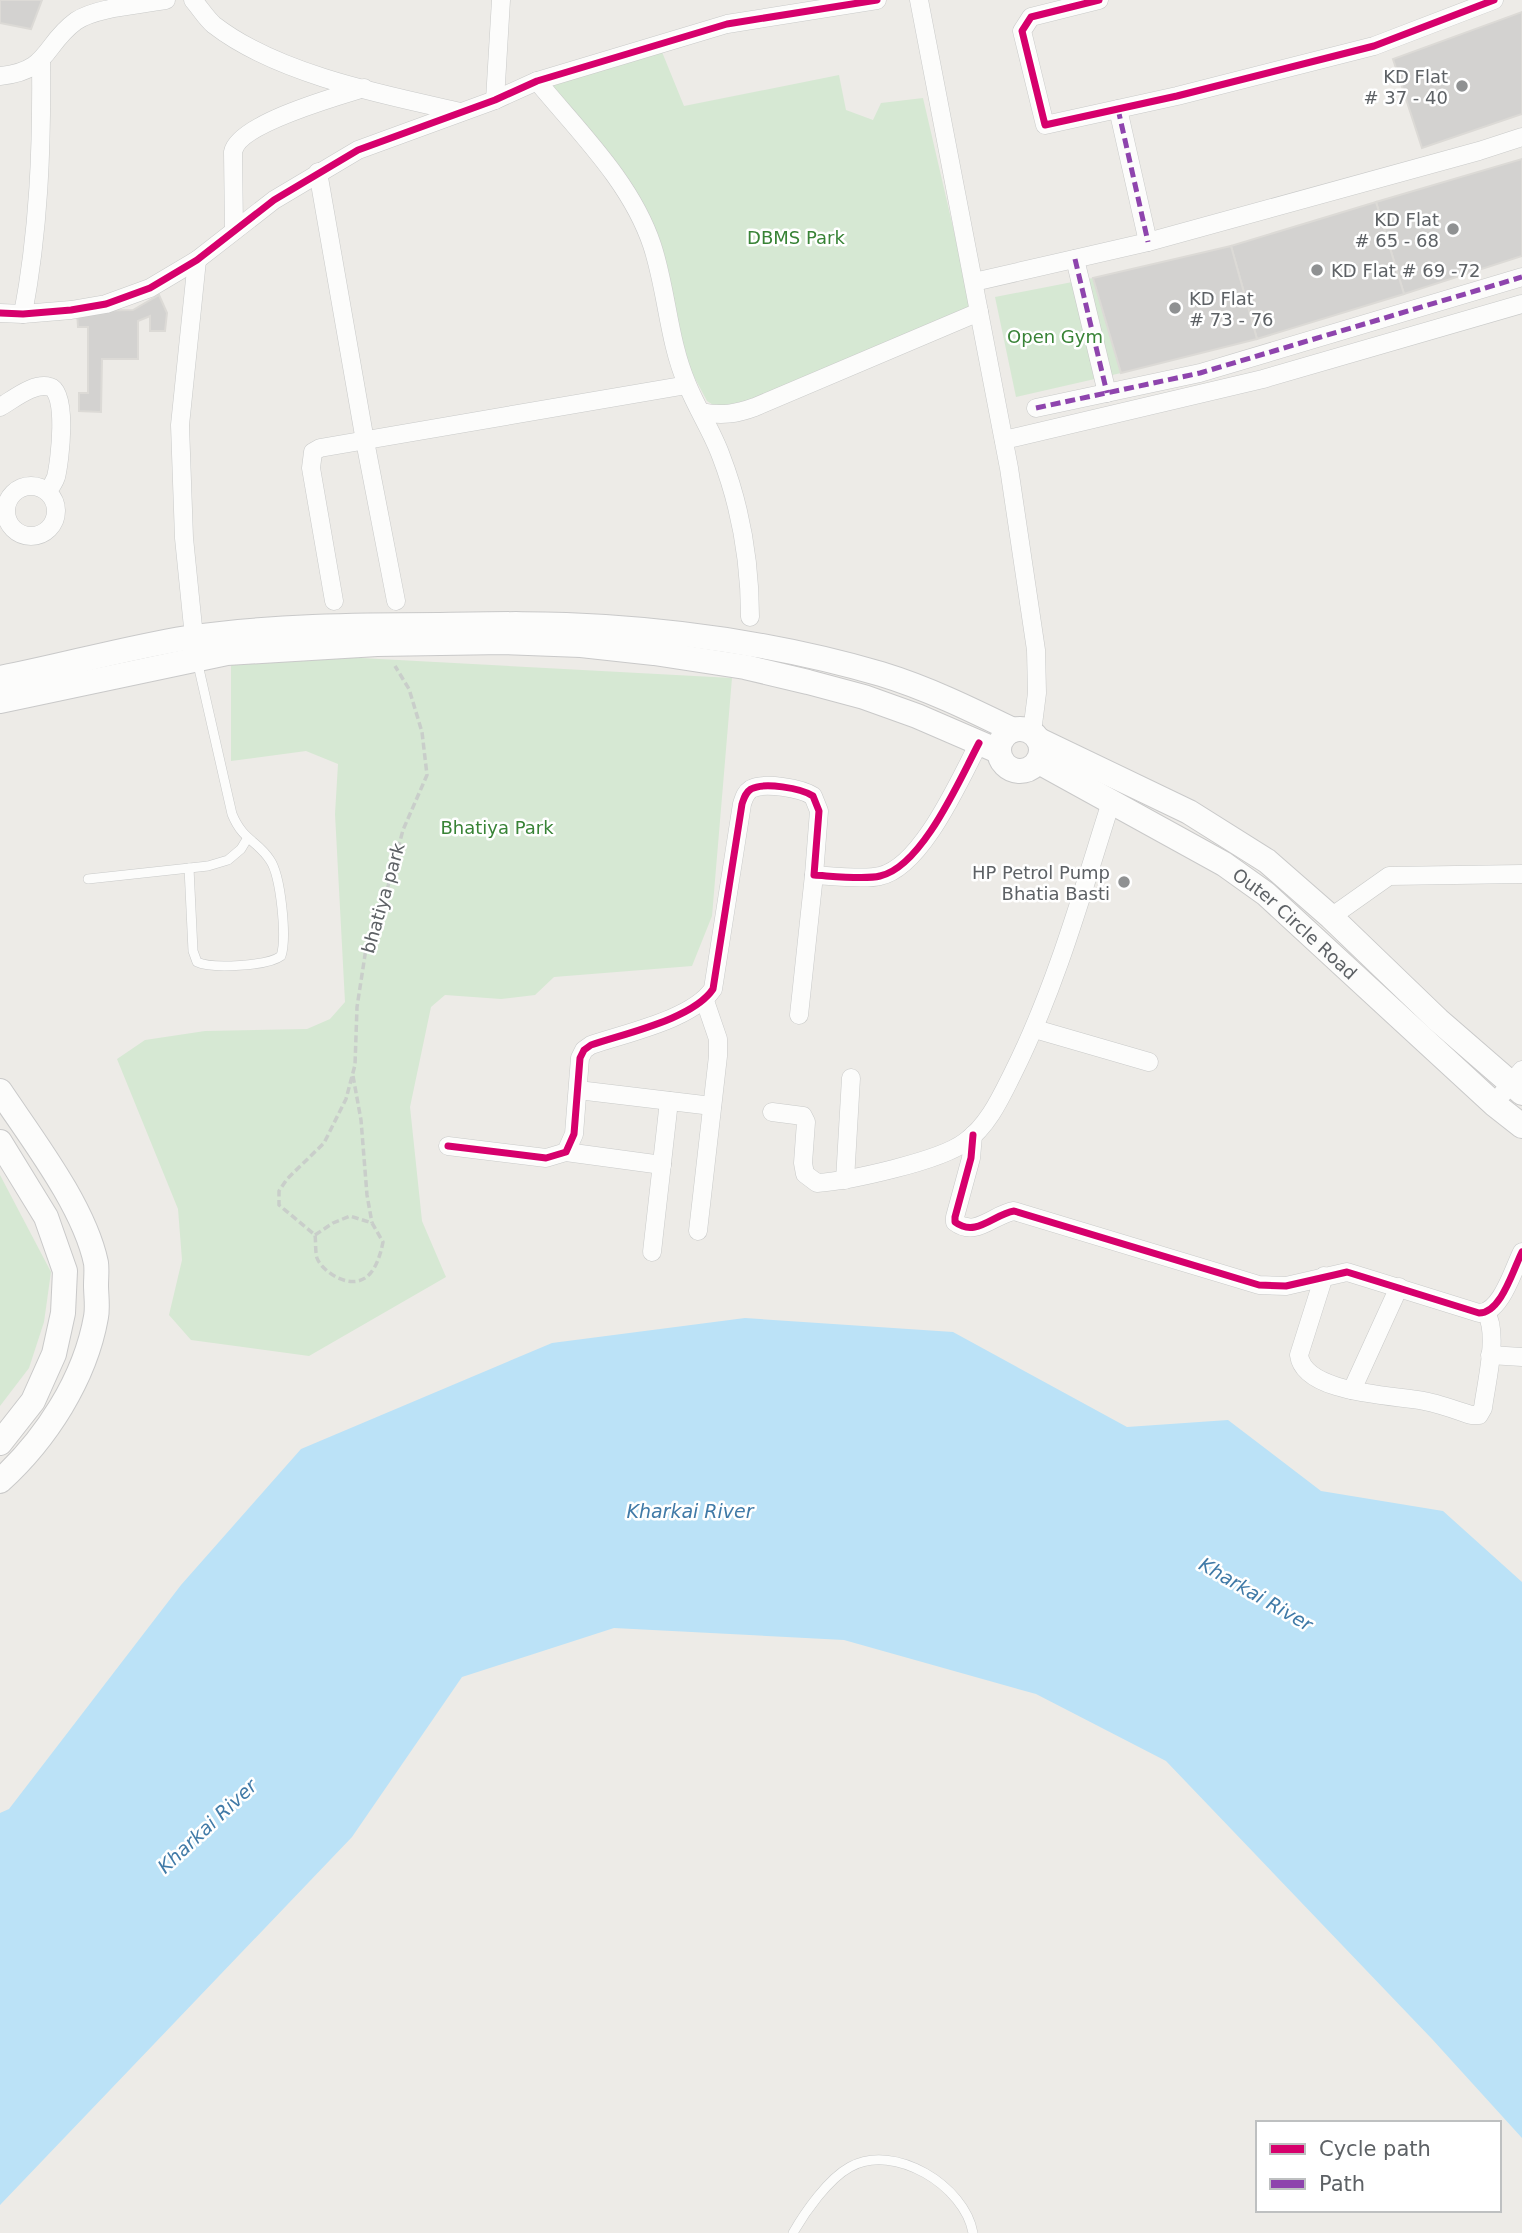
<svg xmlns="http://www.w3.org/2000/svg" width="1522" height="2233" viewBox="0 0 1522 2233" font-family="'DejaVu Sans',sans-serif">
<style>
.green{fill:#d6e8d3}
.water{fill:#bbe2f7}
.building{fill:#d3d2d0;stroke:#dcdad6;stroke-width:2}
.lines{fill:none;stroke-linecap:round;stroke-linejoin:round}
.service-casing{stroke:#c9cac9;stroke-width:10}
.minor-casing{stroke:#c9cac9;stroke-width:19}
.secondary-casing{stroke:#c9c9c9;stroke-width:26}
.path{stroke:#c9ceca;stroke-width:3.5;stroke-dasharray:7 3.5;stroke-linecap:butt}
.service{stroke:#fcfcfb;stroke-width:9}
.minor{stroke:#fcfcfb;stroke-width:18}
.secondary{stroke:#fcfcfb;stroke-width:24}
.quiet{stroke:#8e44ad;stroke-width:5;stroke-dasharray:10 5;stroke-linecap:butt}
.cycleway-casing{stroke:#fff;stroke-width:11}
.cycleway{stroke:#d6006c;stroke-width:7}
.poi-dot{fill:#8f9192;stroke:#fff;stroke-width:2.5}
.labels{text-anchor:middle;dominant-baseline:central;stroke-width:5;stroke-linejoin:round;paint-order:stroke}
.poi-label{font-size:18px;fill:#5d6165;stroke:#fff;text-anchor:end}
.park-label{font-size:18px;fill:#388336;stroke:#fff}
.street-label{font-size:18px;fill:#5d6165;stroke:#fff}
.water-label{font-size:19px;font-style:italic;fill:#407aa7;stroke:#fff}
</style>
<rect width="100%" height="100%" fill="#edebe7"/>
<g class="green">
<polygon points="662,52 684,106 839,75 846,110 873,120 881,103 923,98 972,309 727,414 707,401 690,369 649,214 548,84"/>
<polygon points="1093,278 1121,373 1016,397 995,297"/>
<polygon points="231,651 732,678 712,916 692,966 554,977 535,995 501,999 445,995 431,1007 410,1107 422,1221 446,1277 309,1356 191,1340 169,1315 182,1260 178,1209 117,1059 145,1040 205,1031 307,1029 330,1019 345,1002 335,814 338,764 306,751 231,761"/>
<polygon points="0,1175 51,1272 44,1322 29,1368 0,1406"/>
</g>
<polygon class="water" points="745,1318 953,1332 1127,1427 1228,1420 1321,1491 1443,1511 1522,1582 1522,2138 1432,2039 1166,1761 1036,1694 844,1640 614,1628 462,1677 352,1837 0,2205 0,1813 9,1809 181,1585 301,1449 552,1343"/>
<g class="building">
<polygon points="0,0 42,0 31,29 0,23"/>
<polygon points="1522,12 1522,114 1422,148 1393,59"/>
<polygon points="1522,159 1522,256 1404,294 1376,202"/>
<polygon points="1376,202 1404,294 1257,339 1231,246"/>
<polygon points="1231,246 1257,339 1121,373 1093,278"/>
<polygon points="159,295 167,313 165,331 150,331 150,316 138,321 138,359 102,359 101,412 79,411 79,393 88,393 88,327 78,327 77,311 133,310"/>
</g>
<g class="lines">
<g class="service-casing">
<g id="service">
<path d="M189,868l4,83 4,11c15,7 71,4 84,-6 6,-18 0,-80 -11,-96 -13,-20 -27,-19 -38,-46l-35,-154"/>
<polyline points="88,879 208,866 228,860 241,849 247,839"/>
<path d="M793,2233c12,-21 35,-54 57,-66 44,-25 115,19 123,66"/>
</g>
</g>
<g class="minor-casing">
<g id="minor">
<path d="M193,0c7,8 13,18 21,25 63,49 170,70 247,87"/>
<polyline points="919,0 1009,468 1036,650 1037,693 1032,732"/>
<polyline points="1099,0 1031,17 1022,31 1045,125 1177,96 1374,46 1494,0"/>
<path d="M0,76c50,-5 43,-31 76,-55 21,-14 64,-16 90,-21"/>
<path d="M537,81c42,51 94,101 115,164 15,45 16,95 35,139 10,25 25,47 34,72 20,52 29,105 29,161"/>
<polyline points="495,100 501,0"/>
<polyline points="1118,109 1148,242"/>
<polyline points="318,172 365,441 396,601"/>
<path d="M234,231l-1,-79c5,-28 105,-56 131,-64"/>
<polyline points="1075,259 1107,393"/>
<polyline points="974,282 1148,242 1479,151 1522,137"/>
<polyline points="0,313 23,314 71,310 106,304 150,288 197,260 274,200 358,150 495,100 537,81 727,24 877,0"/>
<path d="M23,314c16,-85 19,-166 18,-253"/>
<path d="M0,407c14,-8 34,-25 50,-20 18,5 10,74 6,90 -2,6 -5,10 -9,14"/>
<polyline points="1036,408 1200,373 1522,277"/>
<path d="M701,412c21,4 35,2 54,-5l224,-95"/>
<polyline points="1004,440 1263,379 1522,304"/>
<circle cx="31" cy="511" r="25"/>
<polyline points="334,601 311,468 313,452 320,448 687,385"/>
<polyline points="195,647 184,538 180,425 197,260"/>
<polyline points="1331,917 1389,876 1522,874"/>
<polyline points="799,1015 814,875"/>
<polyline points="1035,1029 1149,1062"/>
<polyline points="578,1090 712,1106"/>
<polyline points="1494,1104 1522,1070"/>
<path d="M772,1112l31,4 3,6 -3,41 2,11 12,9c32,-2 123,-22 148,-41 23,-16 36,-45 48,-69 43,-86 69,-180 98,-271"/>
<path d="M973,1135l-2,23 -16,59v5c21,16 39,-8 59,-11l245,74 27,1 61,-14 132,41c22,0 34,-43 43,-61"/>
<path d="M448,1146l98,12 20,-6 8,-18 6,-76 4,-8 7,-5c35,-12 102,-26 122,-56l29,-185c2,-6 3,-11 9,-15 13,-7 50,-1 62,7l6,15 -5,64c17,1 51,5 66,1 42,-9 80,-97 99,-133"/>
<polyline points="566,1152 662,1165"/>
<polyline points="845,1180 851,1078"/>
<polyline points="698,1231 718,1056 718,1039 705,1001"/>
<polyline points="652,1252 669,1101"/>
<path d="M1324,1276l-25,79c5,39 95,40 125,46 16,3 32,9 47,14h8l4,-7c3,-24 16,-75 3,-95"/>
<polyline points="1490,1355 1522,1357"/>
<polyline points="1352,1390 1399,1287"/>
</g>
</g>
<g class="secondary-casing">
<g id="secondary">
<path d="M0,678c62,-12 125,-30 187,-40 84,-12 168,-13 253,-13 55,-1 110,-2 165,2 93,6 187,21 276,47 46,14 89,35 132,56"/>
<polyline points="0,701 227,653 377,644 504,642 581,645 654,653 745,667 808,682 864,697 917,716 998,751"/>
<circle cx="1020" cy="750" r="21"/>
<polyline points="1039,740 1189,812 1267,861 1331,917 1438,1020 1522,1093"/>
<path id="s1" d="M1039,762l185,102 42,30 228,210 28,22"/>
<path d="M0,1091c32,48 84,115 96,172 1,7 0,15 0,22 0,10 2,22 0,32 -11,62 -50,122 -96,164"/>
<polyline points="0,1142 46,1217 65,1271 63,1313 54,1354 33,1401 0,1443"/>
</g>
</g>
<g class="path">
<polyline points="353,1076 361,1120 367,1195 372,1223"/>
<path d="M315,1235l18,-12 17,-7 22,7 11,19c-5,25 -16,50 -47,35 -7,-4 -16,-11 -19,-19 -2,-7 -1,-16 -2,-23l-36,-30v-14l8,-12 37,-36 22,-44 9,-34 2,-58 10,-65 20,-52 16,-60 24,-55 -5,-43 -13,-43 -14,-23"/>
</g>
<use href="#service" class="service"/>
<use href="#minor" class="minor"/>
<use href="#secondary" class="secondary"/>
<g class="quiet">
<polyline points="1118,109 1148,242"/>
<polyline points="1075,259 1107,393"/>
<polyline points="1036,408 1200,373 1522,277"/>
</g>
<g class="cycleway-casing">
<g id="cycleway">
<polyline points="1099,0 1031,17 1022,31 1045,125 1177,96 1374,46 1494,0"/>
<polyline points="0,313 23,314 71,310 106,304 150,288 197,260 274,200 358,150 495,100 537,81 727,24 877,0"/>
<path d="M973,1135l-2,23 -16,59v5c21,16 39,-8 59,-11l245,74 27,1 61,-14 132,41c22,0 34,-43 43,-61"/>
<path d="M448,1146l98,12 20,-6 8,-18 6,-76 4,-8 7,-5c35,-12 102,-26 122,-56l29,-185c2,-6 3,-11 9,-15 13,-7 50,-1 62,7l6,15 -5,64c17,1 51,5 66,1 42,-9 80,-97 99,-133"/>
</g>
</g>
<use href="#cycleway" class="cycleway"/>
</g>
<g class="poi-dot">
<circle cx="1462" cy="86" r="7"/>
<circle cx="1453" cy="229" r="7"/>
<circle cx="1317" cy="270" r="7"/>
<circle cx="1175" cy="308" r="7"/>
<circle cx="1124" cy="882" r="7"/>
</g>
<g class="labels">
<g class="poi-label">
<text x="1448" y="76">KD Flat<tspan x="1448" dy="21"># 37 - 40</tspan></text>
<text x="1439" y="219">KD Flat<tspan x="1439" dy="21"># 65 - 68</tspan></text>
<text x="1331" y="270" text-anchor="start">KD Flat # 69 -72</text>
<text x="1189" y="298" text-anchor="start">KD Flat<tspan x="1189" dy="21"># 73 - 76</tspan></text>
<text x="1110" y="872">HP Petrol Pump<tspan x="1110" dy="21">Bhatia Basti</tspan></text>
</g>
<g class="park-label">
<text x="796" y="237">DBMS Park</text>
<text x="1055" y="336">Open Gym</text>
<text x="497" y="827">Bhatiya Park</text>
</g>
<g class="street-label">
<text transform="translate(383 898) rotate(-74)">bhatiya park</text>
<text stroke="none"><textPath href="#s1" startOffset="304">Outer Circle Road</textPath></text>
</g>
<g class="water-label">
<text x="690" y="1511">Kharkai River</text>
<text transform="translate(1256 1594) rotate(30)">Kharkai River</text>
<text transform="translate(207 1826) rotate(-43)">Kharkai River</text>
</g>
</g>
<rect x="1256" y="2121" width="245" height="91" fill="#ffffff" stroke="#bec0c1" stroke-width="2"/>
<rect x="1270" y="2144" width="35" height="10" fill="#d6006c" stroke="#bec0c1" stroke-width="2"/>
<text x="1319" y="2156" font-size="21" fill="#5d6165">Cycle path</text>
<rect x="1270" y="2179" width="35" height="10" fill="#8e44ad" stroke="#bec0c1" stroke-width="2"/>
<text x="1319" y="2191" font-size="21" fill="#5d6165">Path</text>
</svg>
